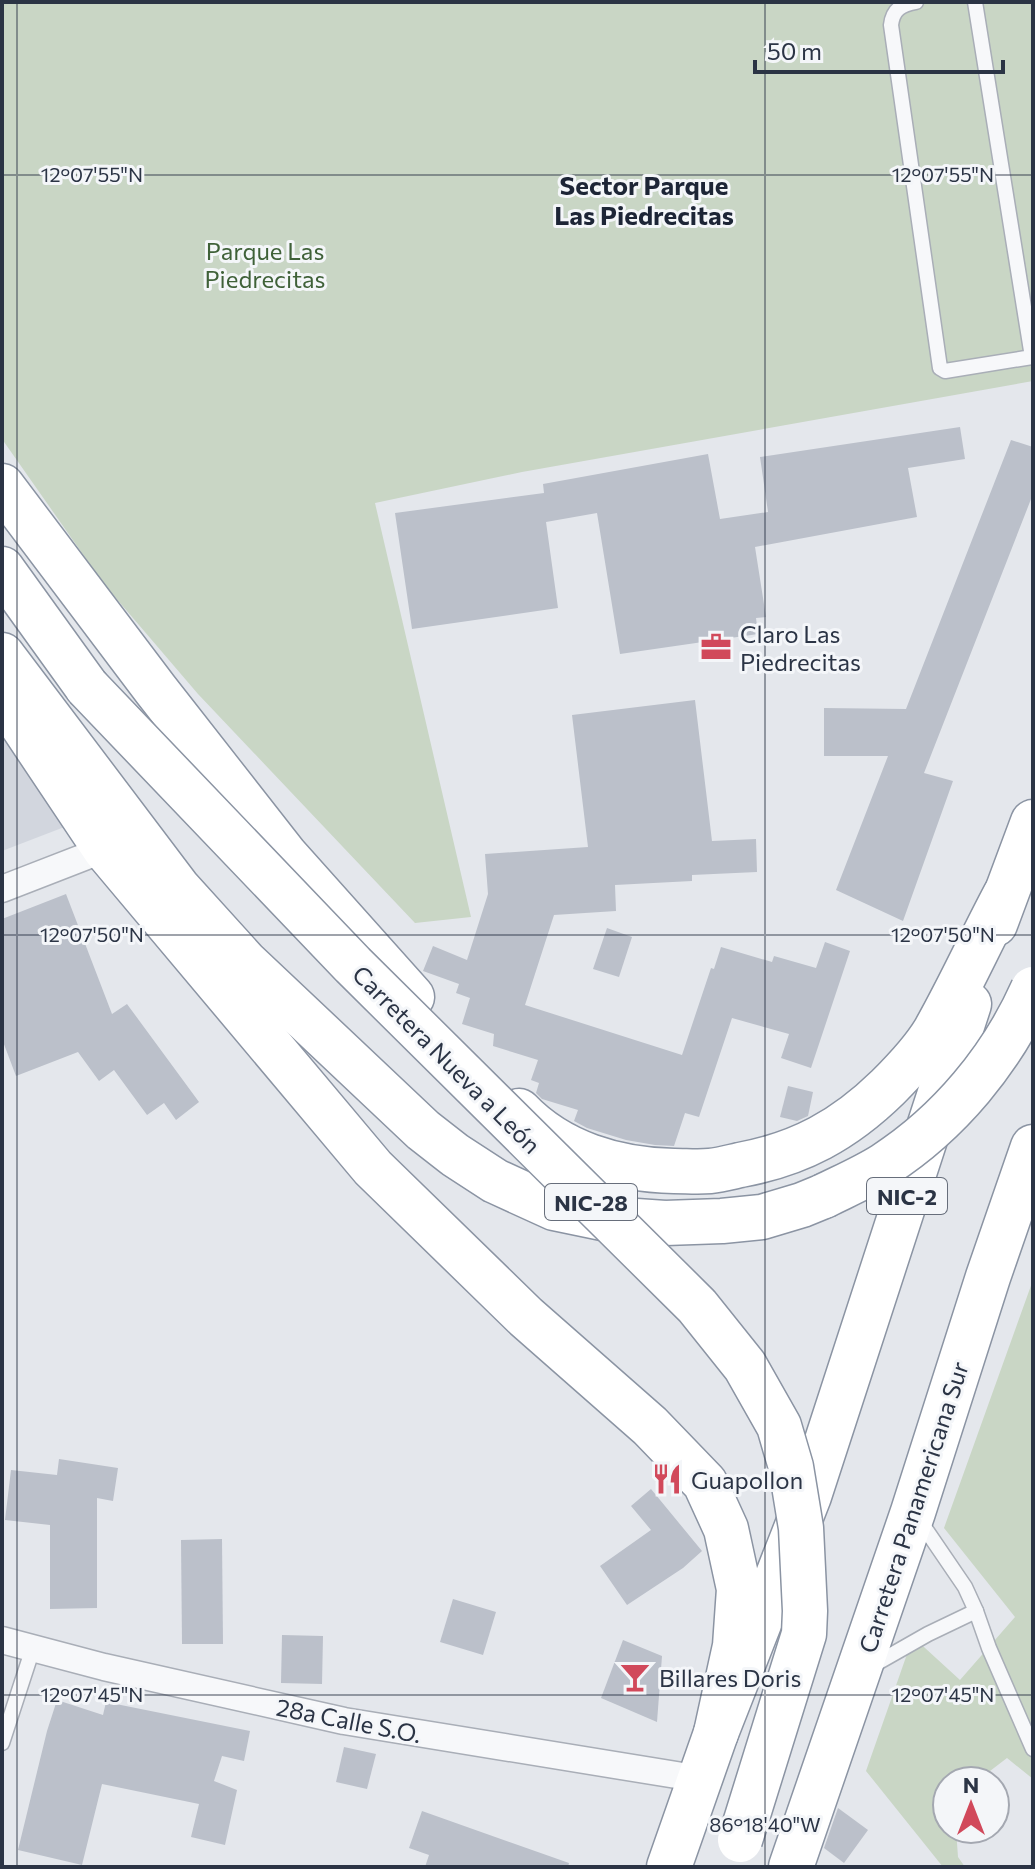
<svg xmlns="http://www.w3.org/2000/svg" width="1035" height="1869" viewBox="0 0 1035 1869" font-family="Commissioner,sans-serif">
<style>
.built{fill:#d2d6de}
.green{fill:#c9d6c5}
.building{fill:#bbc0ca}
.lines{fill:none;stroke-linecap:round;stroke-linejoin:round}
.lane-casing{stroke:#a9aeb7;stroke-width:17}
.street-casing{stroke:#a9aeb7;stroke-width:29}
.highway-casing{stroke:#8b94a3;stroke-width:47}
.lane{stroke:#f7f8fa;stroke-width:14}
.street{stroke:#f7f8fa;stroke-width:26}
.highway{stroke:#fff;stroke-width:44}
.highway-bridge-casing{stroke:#8b94a3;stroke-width:47;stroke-linecap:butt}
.highway-bridge{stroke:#fff;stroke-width:44}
.ticks{fill:none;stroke:#2b3445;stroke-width:2;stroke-opacity:0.45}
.labels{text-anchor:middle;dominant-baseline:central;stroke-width:6;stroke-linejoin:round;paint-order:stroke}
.shield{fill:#f4f6f9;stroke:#676e7b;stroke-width:2}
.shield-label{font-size:22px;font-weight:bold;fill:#2b3445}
.park-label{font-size:24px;fill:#3f6138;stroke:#f4f6f9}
.poi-label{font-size:24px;fill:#2b3445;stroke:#f4f6f9;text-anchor:start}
.street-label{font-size:24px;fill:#2b3445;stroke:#f4f6f9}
.neighbourhood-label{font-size:26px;font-weight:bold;fill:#1d2536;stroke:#f4f6f9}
.ticks-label{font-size:20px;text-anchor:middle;fill:#2b3445;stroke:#f4f6f9;stroke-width:6;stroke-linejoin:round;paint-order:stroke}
</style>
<rect width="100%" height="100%" fill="#e4e7ec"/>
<polygon class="built" points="2,732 67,826 2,851"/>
<g class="green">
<polygon points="2,2 1033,2 1033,381 522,472 375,503 471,917 415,923 198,694 103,583 2,439"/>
<polygon points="1033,1280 1033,1779 1007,1758 977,1781 947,1781 947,1829 956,1829 958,1857 965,1867 943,1867 866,1771 913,1637 960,1680 1015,1617 944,1528"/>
</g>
<g class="building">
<polygon points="960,427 965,459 908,468 917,517 755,547 766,617 756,618 758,634 620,654 597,513 546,522 558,608 412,629 395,513 544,493 543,484 708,454 720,519 768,512 760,457"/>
<polygon points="1011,440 1033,447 1033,494 924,773 953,781 903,921 836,890 888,756 824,756 824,708 906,709"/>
<polygon points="695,700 712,841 756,839 757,872 692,875 692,881 615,885 616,911 554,915 525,1005 682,1055 711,968 714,969 721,947 772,962 774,956 816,968 825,942 850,951 811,1068 781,1058 789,1034 732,1018 699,1117 685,1113 674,1146 655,1145 626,1140 587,1128 574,1121 578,1110 542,1099 536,1093 539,1083 531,1080 538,1060 493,1046 494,1034 462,1024 470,998 456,993 459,984 423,971 433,946 467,960 488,894 485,854 588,847 572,715"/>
<polygon points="66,894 112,1014 127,1004 199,1102 176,1120 164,1103 147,1115 114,1070 99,1081 78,1052 16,1076 2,1039 2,919"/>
<polygon points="607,928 632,937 619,977 593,969"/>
<polygon points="788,1086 813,1092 808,1116 797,1121 780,1117"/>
<polygon points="59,1459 118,1468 113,1501 97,1498 97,1608 50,1609 50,1525 5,1520 11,1470 57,1475"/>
<polygon points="651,1489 702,1551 683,1568 627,1605 600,1566 651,1530 631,1506"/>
<polygon points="222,1539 223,1644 182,1644 181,1540"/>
<polygon points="453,1599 496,1612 483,1655 440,1642"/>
<polygon points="282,1635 323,1636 322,1684 281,1683"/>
<polygon points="623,1640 662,1656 657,1722 601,1698"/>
<polygon points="57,1700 103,1715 106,1702 250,1731 244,1761 222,1756 214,1781 237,1790 225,1845 191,1837 199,1804 102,1784 82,1865 18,1850 47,1731"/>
<polygon points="344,1747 376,1754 367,1789 336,1782"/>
<polygon points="838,1808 868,1830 844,1863 824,1848"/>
<polygon points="422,1811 569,1863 568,1867 425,1867 429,1855 409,1848"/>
</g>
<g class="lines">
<g class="lane-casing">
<g id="lane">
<path d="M916,2c-15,3 -23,7 -25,23l49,343 5,3 87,-14 -57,-355"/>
<polyline points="920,1521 965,1587 976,1611 989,1648 1033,1749"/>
<polyline points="870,1667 928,1634 976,1611"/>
<polyline points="2,1743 33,1648"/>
</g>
</g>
<g class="street-casing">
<g id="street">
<polyline points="2,889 105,849"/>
<polyline points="2,1640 104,1667 344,1721 701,1779"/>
</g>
</g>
<g class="highway-casing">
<g id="highway">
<polyline points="2,486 156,690 286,856 412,997"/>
<polyline points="2,569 87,687"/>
<polyline points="2,655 178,888 245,962 423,1130 455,1155 495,1181 554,1208 607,1219 665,1223 722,1221 762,1217 802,1205 824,1196"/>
<polyline points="2,695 105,849 373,1168 526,1317 650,1426 705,1483 726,1529 739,1589 735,1646 716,1733"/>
<polyline points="995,924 1033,822"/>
<path d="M519,1111c40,42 98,59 155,60 12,0 24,1 36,0 10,-1 21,-4 30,-6 60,-11 104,-35 148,-78 17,-17 35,-36 47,-56 25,-44 46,-91 70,-136"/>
<polyline points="669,1867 716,1733 809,1496 969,1004"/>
<polyline points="791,1867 913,1512 988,1277 1033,1147"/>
</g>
</g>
<use href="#lane" class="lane"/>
<use href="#street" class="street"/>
<use href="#highway" class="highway"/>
<g class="highway-bridge-casing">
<g id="highway-bridge">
<polyline points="87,687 353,965 697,1306 745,1366 779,1426 791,1467 801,1528 805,1611 804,1634 740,1840"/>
<path d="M824,1196c20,-10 41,-19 60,-31 65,-42 118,-106 149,-176"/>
</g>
</g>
<use href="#highway-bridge" class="highway-bridge"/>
</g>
<path class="ticks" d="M17,2v1865M765,2v1865M2,175h1031M2,935h1031M2,1695h1031"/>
<defs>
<g id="office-bare" transform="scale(2.4)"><path d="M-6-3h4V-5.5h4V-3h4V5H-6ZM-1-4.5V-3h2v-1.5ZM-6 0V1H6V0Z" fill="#d1495b" stroke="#f4f6f9" stroke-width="2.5" paint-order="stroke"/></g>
<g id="restaurant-bare" transform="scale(2.4)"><path d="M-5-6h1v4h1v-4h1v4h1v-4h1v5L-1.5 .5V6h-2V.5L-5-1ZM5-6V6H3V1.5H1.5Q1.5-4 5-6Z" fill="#d1495b" stroke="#f4f6f9" stroke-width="2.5" paint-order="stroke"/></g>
<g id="bar-bare" transform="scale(2.4)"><path d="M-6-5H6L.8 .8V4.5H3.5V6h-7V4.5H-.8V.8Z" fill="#d1495b" stroke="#f4f6f9" stroke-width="2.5" paint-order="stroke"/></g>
</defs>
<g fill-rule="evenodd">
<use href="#office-bare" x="716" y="647"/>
<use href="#restaurant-bare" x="667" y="1479"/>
<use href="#bar-bare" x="635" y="1677"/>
</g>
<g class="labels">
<g class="shield">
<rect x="867" y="1178" width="80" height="36" rx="6"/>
<rect x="545" y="1184" width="92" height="36" rx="6"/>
</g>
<g class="shield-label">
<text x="907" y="1196">NIC-2</text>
<text x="591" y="1202">NIC-28</text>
</g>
<g class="park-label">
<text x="265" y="250">Parque Las<tspan x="265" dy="28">Piedrecitas</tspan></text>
</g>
<g class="poi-label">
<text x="740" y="633">Claro Las<tspan x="740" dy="28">Piedrecitas</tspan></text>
<text x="691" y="1479">Guapollon</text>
<text x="659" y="1677">Billares Doris</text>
</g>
<g class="street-label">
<text transform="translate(447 1059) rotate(45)">Carretera Nueva a León</text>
<text transform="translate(913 1507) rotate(-72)">Carretera Panamericana Sur</text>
<text transform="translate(349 1720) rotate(11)">28a Calle S.O.</text>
</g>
<g class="neighbourhood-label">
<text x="644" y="184">Sector Parque<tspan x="644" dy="30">Las Piedrecitas</tspan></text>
</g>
</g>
<g class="ticks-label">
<text x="92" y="182">12°07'55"N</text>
<text x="943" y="182">12°07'55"N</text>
<text x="92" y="942">12°07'50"N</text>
<text x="943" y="942">12°07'50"N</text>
<text x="92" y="1702">12°07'45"N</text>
<text x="943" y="1702">12°07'45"N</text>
<text x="765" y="1832">86°18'40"W</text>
</g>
<rect width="1035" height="1869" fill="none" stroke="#2b3445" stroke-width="8"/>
<g transform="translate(971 1805)"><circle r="38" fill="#f4f6f9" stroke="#a4a8b1" stroke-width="2"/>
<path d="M0-6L14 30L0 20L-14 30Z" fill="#d1495b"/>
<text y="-12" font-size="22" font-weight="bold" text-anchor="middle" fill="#2b3445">N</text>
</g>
<path d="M755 60v12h248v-12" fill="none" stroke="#2b3445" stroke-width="4"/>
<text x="767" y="60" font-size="24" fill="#2b3445" stroke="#f4f6f9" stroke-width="6" paint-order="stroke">50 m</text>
</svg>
